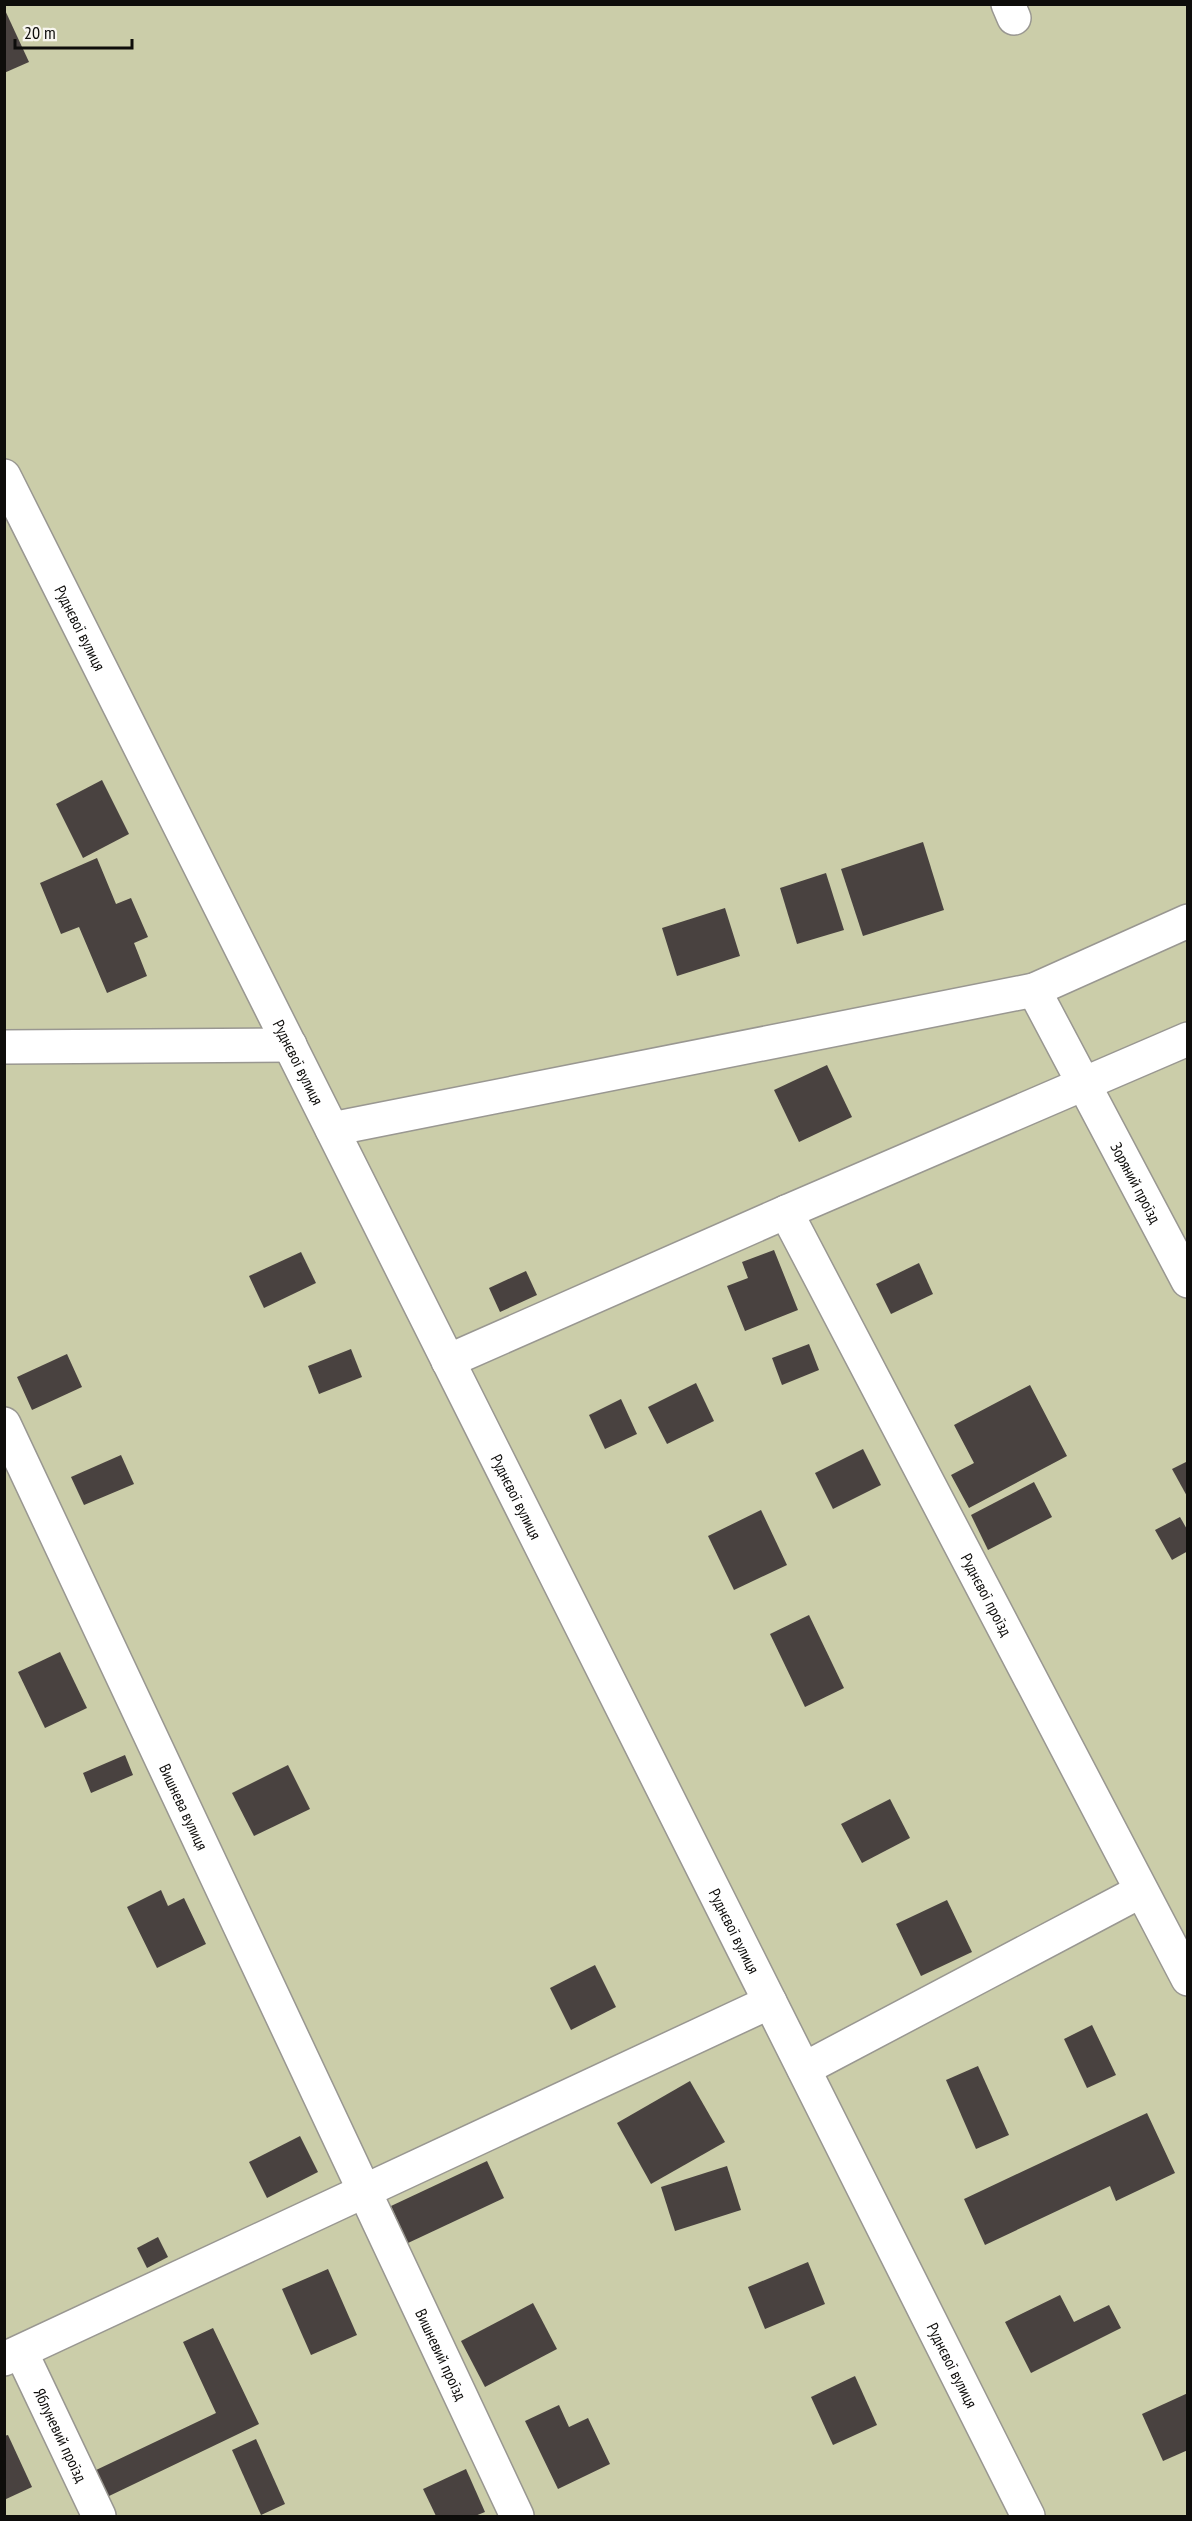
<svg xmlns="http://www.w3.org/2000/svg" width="1192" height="2521" viewBox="0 0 1192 2521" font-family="'PT Sans Narrow',sans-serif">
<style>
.green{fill:#cbcda9}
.building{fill:#494240}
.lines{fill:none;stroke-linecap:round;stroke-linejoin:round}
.minor-casing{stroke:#999791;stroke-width:36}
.minor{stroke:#fff;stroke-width:33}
.labels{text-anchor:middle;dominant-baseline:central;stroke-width:6;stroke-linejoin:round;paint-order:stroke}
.street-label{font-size:16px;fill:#0e0d0b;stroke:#f8f6ef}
</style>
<rect width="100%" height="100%" fill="#ebe9e2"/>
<rect class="green" x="5" y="5" width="1182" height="2511"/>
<g class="building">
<polygon points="4,8 29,62 4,73"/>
<polygon points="102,780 129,834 83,858 56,804"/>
<polygon points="923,842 944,910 863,936 841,869"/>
<polygon points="97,858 116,904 131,898 148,937 134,943 147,976 107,993 79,927 61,934 40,883"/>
<polygon points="826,873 844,930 797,944 780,888"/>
<polygon points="725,908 740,956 677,976 662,928"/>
<polygon points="827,1065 852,1117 799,1142 774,1090"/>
<polygon points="774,1250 798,1310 745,1331 727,1286 748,1278 742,1262"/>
<polygon points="301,1252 316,1283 264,1308 249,1276"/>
<polygon points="919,1263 933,1294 891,1314 876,1284"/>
<polygon points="526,1271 537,1295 500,1312 489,1288"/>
<polygon points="809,1344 819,1370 782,1385 772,1358"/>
<polygon points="351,1349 362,1377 319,1394 308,1366"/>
<polygon points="67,1354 82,1387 32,1410 17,1377"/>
<polygon points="696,1383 714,1421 667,1444 648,1407"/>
<polygon points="1030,1385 1067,1456 969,1508 951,1475 974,1463 954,1425"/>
<polygon points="621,1399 637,1434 605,1449 589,1415"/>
<polygon points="863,1449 881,1485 833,1509 815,1473"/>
<polygon points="121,1455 134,1484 84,1505 71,1477"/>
<polygon points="1188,1461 1188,1498 1172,1469"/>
<polygon points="1034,1482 1052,1517 988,1550 971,1515"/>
<polygon points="761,1510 787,1565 734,1590 708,1536"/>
<polygon points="1180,1517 1188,1531 1188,1551 1172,1560 1155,1530"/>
<polygon points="809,1615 844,1688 805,1707 770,1634"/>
<polygon points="60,1652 87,1708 45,1728 18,1672"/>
<polygon points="125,1755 133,1775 91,1793 83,1773"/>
<polygon points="288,1765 310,1809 254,1836 232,1793"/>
<polygon points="890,1799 910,1838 862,1863 841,1824"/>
<polygon points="161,1890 168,1906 184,1898 206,1944 157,1968 127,1907"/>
<polygon points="947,1900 972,1952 921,1976 896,1924"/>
<polygon points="595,1965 616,2007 571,2030 550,1988"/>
<polygon points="1092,2025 1116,2075 1087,2088 1064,2039"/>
<polygon points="978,2066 1009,2135 976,2149 946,2080"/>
<polygon points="690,2081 725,2142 651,2184 617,2123"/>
<polygon points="1147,2113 1175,2173 1116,2201 1110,2186 985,2245 964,2199"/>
<polygon points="300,2136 318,2172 267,2198 249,2162"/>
<polygon points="487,2161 504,2198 408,2243 391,2206"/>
<polygon points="727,2166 741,2210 675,2231 661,2187"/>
<polygon points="158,2237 168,2257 147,2268 137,2248"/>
<polygon points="808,2262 825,2304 765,2329 748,2287"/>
<polygon points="328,2269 357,2335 311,2355 282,2289"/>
<polygon points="1060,2295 1074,2322 1109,2305 1121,2328 1031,2373 1005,2322"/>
<polygon points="533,2303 557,2349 485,2387 461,2341"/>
<polygon points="213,2328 259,2424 107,2497 94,2471 216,2413 183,2342"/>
<polygon points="855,2376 877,2425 833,2445 811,2397"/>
<polygon points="1188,2393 1188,2450 1163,2461 1142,2414"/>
<polygon points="559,2405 569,2427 588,2418 610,2464 558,2489 525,2421"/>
<polygon points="8,2435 32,2487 4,2500 4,2436"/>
<polygon points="256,2439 285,2504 261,2515 232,2450"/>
<polygon points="466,2469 485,2512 475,2516 436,2516 423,2489"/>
</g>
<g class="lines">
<g class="minor-casing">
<g id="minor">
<polyline points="1008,4 1014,18"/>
<path id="s1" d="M4,476l1024,2040"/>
<path id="s2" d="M1034,990l154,291"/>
<polyline points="4,1047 290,1045"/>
<polyline points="332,1129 1034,990 1188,921"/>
<path id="s3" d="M786,1212l402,767"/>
<polyline points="448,1361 786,1212 1188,1039"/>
<path id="s4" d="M4,1424l513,1092"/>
<polyline points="804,2069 1141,1891"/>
<path id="s5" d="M21,2352l78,164"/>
<polyline points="4,2359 770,2002"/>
</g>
</g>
<use href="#minor" class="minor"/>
</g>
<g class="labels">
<g class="street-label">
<text stroke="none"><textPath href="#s1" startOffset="170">Руднєвої вулиця</textPath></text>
<text stroke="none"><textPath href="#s1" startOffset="656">Руднєвої вулиця</textPath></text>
<text stroke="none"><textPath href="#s2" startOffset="218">Зоряний проїзд</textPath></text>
<text stroke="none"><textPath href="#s1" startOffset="1142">Руднєвої вулиця</textPath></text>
<text stroke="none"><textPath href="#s3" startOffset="432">Руднєвої проїзд</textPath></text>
<text stroke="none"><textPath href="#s4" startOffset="423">Вишнева вулиця</textPath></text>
<text stroke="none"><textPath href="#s1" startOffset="1628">Руднєвої вулиця</textPath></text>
<text stroke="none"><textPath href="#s4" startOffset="1028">Вишневий проїзд</textPath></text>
<text stroke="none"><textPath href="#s1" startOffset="2114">Руднєвої вулиця</textPath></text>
<text stroke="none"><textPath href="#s5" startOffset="92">Яблуневий проїзд</textPath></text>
</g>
</g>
<rect width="1192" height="2521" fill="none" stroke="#0e0d0b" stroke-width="12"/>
<path d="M15 39v9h117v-9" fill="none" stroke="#0e0d0b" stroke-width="3"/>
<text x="24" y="39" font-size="18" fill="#0e0d0b" stroke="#f8f6ef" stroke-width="4.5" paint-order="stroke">20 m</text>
</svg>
